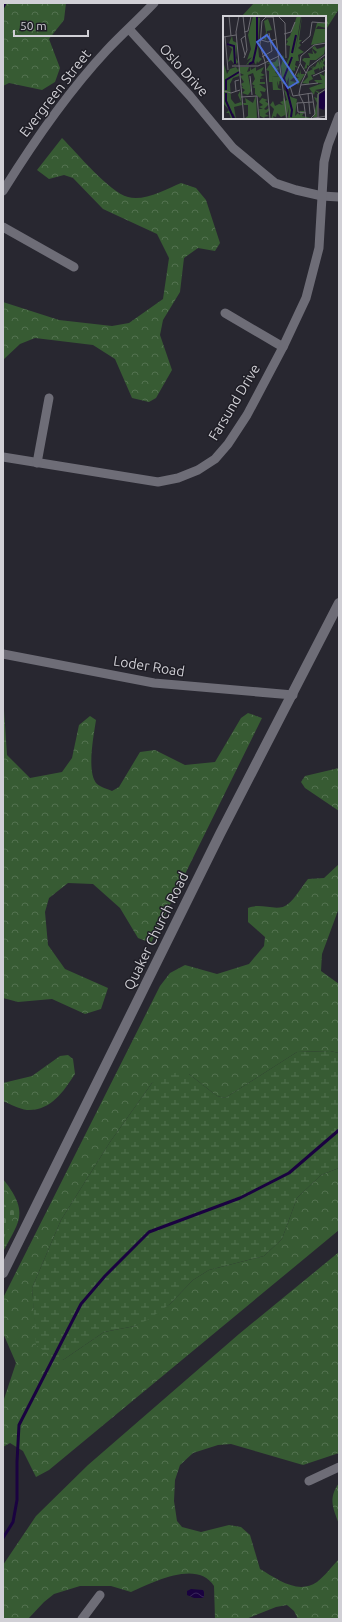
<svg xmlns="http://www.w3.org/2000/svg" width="342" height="1622" viewBox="0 0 342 1622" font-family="Ubuntu,sans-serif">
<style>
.forest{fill:url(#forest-crowns)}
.wetland{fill:url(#wetland-marsh)}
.cemetery{fill:url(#cemetery-stones)}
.water{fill:url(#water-waves)}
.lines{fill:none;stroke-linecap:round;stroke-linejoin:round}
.stream{stroke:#1a0240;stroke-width:3}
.street{stroke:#6e6d77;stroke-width:9}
.secondary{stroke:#6e6d77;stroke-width:10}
.labels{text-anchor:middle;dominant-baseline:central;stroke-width:3;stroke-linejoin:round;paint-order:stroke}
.street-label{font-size:14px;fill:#d1d0d6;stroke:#1f1e26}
.inset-river{fill:none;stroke:#1a0240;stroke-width:2}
.inset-road{fill:none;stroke:#6c6b72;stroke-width:1}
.view{fill:#4a6ed8;fill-opacity:0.15;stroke:#4a6ed8;stroke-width:2}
.inset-edge{fill:none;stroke:#d1d0d6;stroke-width:2}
</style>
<defs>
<pattern id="forest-crowns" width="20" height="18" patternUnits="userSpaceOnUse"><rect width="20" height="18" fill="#375b33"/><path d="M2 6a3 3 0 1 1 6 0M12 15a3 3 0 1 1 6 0" fill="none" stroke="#537250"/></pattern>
<pattern id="wetland-marsh" width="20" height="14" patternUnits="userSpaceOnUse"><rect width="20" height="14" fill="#375b33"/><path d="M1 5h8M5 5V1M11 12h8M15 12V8" fill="none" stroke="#537250"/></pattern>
<pattern id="cemetery-stones" width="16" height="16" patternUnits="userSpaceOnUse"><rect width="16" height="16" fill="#375b33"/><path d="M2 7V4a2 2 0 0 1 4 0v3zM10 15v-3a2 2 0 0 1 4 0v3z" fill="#537250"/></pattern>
<pattern id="water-waves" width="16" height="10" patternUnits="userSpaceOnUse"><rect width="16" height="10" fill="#1a0240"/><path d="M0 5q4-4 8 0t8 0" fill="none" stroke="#3a265b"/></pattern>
</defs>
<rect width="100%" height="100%" fill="#282730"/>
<g class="forest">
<polygon points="3,3 66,3 64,20 49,39 60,68 55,82 42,90 9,83 3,86"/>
<polygon points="254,3 339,3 339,9 325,31 325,17 241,17"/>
<path d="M62,138c15,15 47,54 66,59 15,5 39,-8 53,-14l15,5 10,12 14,43 -5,8 -17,-3 -14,10 -4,34 -17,28 -3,15 12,35 -16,28 -7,4 -17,-4 -17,-39 -22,-14 -58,-7 -15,6 -17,16v-58l56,18 53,6 17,-3 34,-24 6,-41 -12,-24 -54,-25 -30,-31 -9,-3 -15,4 -12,-9z"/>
<path d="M3,695l4,60 23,23 32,-6 10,-14 7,-33 11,-9 6,4c-2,14 -10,53 1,64 3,3 11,5 15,7l7,-4 21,-35 15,-2 30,15 30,-3 26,-44 7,-5 14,5 -111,225 -13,-5 -18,-30 -27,-24 -25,-1 -19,15 -4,14 3,33 17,24 43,19 -7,21 -16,5 -33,-15 -34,3 -15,-4z"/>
<polygon points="339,768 339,811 305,788 301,782 305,776"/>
<path d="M339,864v44l-17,46 -1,17 18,13v69l-9,-2 -33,1 -72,46 -8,-2 -28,-22 -37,9 -42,59 -49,78 -29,68 5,56 26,16 41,-28 31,-6 35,-22 23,-24 16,-10 55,-14 18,-17 15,-41 24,-23 18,-7v62l-290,240 -13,7 -13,-26 -13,-8 -7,4v-45l13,-39 -13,-30v-35l157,-312 10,-13 15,-8 32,9 32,-10 15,-18 1,-9 -17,-15v-14c13,-6 30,5 40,-4 7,-5 14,-18 20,-25l16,-1z"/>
<path d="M68,1055l5,4 2,15c-12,18 -24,37 -48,36 -8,-1 -17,-6 -24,-9v-18l29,-7 28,-20z"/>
<path d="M3,1179c8,10 19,25 16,39 -2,10 -11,24 -16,34z"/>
<path d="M339,1252v201l-36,12 -72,-21 -13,1 -25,8 -13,12 -5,15 -1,21 3,20 5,6 19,5 28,-7 12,2 9,8 10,34c17,10 38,26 57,13 8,-6 15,-16 22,-23v60h-41l-4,-8 -7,-6 -11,2 -30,12h-31l-1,-33c-17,-27 -62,-3 -83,6l-20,-6h-31l-26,8 -10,8 -16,17h-25v-54l33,-49 52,-51 151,-131z"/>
<path d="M339,1483v41c-6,-16 -11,-26 0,-41z"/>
</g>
<polygon class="wetland" points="330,1051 339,1053 339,1168 321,1175 297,1198 282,1239 264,1256 209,1270 193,1280 170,1304 149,1319 135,1326 104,1332 63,1360 55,1359 36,1345 32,1288 61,1220 110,1142 152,1083 167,1074 182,1072 189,1074 217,1096 225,1098 297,1052"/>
<polygon class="cemetery" points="3,1204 16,1211 3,1240"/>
<polygon class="water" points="191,1589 203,1590 204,1592 204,1597 202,1598 194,1598 187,1595 187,1591"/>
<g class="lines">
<g class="stream">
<polyline points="3,7 5,3"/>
<polyline points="3,1538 13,1522 17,1500 17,1462 19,1425 81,1304 105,1276 149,1232 240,1198 289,1173 339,1130"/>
</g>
<g class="street">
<polyline points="129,29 190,96 233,148 275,183 296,190 322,196 339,197"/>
<path d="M3,191c31,-50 64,-98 104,-141 15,-16 32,-31 47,-47"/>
<polyline points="3,227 74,267"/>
<polyline points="225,313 283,347"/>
<polyline points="3,457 158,482 178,478 198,470 215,459 228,444 247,415 283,347 306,298 319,248 324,162 328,145 339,116"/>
<polyline points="37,463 49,398"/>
<polyline points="3,654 154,683 293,695"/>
<polyline points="309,1481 339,1467"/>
<polyline points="82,1619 100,1595"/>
</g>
<polyline class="secondary" points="3,1273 220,834 339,603"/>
</g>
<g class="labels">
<g class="street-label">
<text transform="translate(184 70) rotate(48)">Oslo Drive</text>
<text transform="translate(55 93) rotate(-52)">Evergreen Street</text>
<text transform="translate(234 402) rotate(-59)">Farsund Drive</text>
<text transform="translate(149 666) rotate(9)">Loder Road</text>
<text transform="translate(156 931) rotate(-64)">Quaker Church Road</text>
</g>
</g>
<g transform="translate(223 16)">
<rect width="103" height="103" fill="#282730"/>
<path d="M94,7h9v5l-8,-2 -2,3h10v13l-15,3z" fill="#375b33"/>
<path d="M30,0l7,2 -2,27 1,12 3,2 -4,4 -1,-2 -1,4 -2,-4 -8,4 6,-8 -5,3 4,-11 -3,-14zM74,0h4l-6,37 7,-37 -3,24h3l-3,3 2,2 -3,3 6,4 -6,3 1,6h-3l-1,4 4,3 -4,-1v4l-3,-1 3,6 -5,5 6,1 -1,-4h4l-3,-2 3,-4 1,3v-6l1,5h4l-7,11 -2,-3 -6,4 -2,6 3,5 6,2 -2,17 3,-3 2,2v-4h5l-3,5 9,2 -23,1 1,-12 -3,12 -1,-4 -4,2 -4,-4 -1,4 -3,-1 1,3h-3l3,-10 -4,-4 3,-4 2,5 4,-2 4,1 -3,-3 3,-1v-4l2,4 2,-1 -3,-10 4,3 1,-16 -3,7h-3l-2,-18 2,-7 -2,-1 2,-3 3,9 3,-7 1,-11 -4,-1 2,-4 -2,-1 4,-4zM45,3l4,11 -5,1 -1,9 -2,-1 2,-7 -2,-11zM9,20l1,5 4,2 -1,15 2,4 -3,3 -4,-5 -3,2 4,-13 -5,-5 2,-1zM103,27l-2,11 -8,6h-6l-1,6 -2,-1v3l-3,1 2,-6 -4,-3 2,-2h6l-2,-5 5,1 -1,-5 3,5 2,-2 -5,-4 2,-2 1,3 -1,-4 3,4 7,-2zM55,42l1,8 -3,1 3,2 -4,3 2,2 3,-3 -3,4 3,1 -1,10 -2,-5 3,-3 -2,-2 -6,1 1,5h-4v-11l-3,-1 4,-6 -4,-1 9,-1zM100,42l3,1 -3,4 3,4 -3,-1v4l-2,-3 -1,4 -1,-3 -5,2 1,4 -4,1 2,4 -4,2v3l-7,-1 6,-6 -1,-5 6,-3 -3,-2 4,1 -2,-2 3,1 3,-6 2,4 -1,-5 3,3 -2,-4 3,2zM0,45l4,13 3,-5 6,-2 2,3 1,-3v9l-6,2 -3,6 1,15 4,5 6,-2 -3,-7 2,-4 2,14 -8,2 2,12 -3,-6v6h-2l-2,-6h-3l3,-3 -6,-7zM27,50l1,4 5,-3v4l8,-4 -3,6 4,2 -5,2 5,1 -5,1v3h5v2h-6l7,5 -1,3 -5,-1 2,4 -2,3 -5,-4v-6l-3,-1 3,-1 -3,-2 3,-5 -2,-6 -5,2 3,16 -3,4 -6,-2 3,-3 -4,-3h2l-2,-3 3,-2 -4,-6 4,-1 -4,-2v-6h9l-2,5 3,-1zM102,55h1v17l-11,2 4,2 -2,25 -4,1 4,-15 -3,-6 3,1 1,-5 -3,-2 -1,4 -5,-7 14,-5h-6l-3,-3h8l-3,-7 5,3zM33,79l1,24 -12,-1 3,-2v-11h-4l-1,-2h3l-1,-5 8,5zM39,82l6,2 -3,1 4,3 -5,5 2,1 3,-2v3l-4,3 4,2 -5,1 2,2 -6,-3 -1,-7h4l-4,-2 4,-2 -4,-3z" fill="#375b33"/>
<path d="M68,43l-2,14 -5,7 -2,-10z" fill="#375b33"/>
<path d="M58,60v5h-4l1,7 4,2h-9l-1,-13z" fill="#375b33"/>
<path d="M103,74v12l-2,8 -5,-2v-13z" fill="#1a0240"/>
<path class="inset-river" d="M4,28l7,2 1,18M69,37l4,-18M26,48l4,-2 4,-18v-28M3,74v-10l13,-8M3,77v8l8,18M68,101l1,-7 -8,-32 8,-21"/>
<path class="inset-road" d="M6,0l2,20M16,0l-3,16 8,87M20,0l4,34 -3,8M50,0l14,103M55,0l7,7 1,35M21,16l4,-1 3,-15M61,18l7,-2 4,-10M0,21l13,-2M2,21l3,33M38,24l7,2 8,-3M79,27l8,-7 2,-14 14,1M22,39l-4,-16 4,-3M39,41l10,-6 -3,-18M9,50h26l21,-10M83,57l-6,-10 1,-7 13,-11 12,-2M27,60l2,19M90,60l13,-6M71,62l6,-14M78,69l17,-2M67,70l3,10 19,-3 3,21 -4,4M1,75l7,2 9,-3M13,75l-1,-10 4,-1M85,77l2,21M18,81l16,-1 2,23M83,97l-8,-1 -1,-9 16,-1M95,102v-24l8,-5M47,103l-5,-57 -5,-17 2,-24 4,-4h7M83,103l-2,-15 -5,-10 2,-10 8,-17 17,-13M86,103l17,-3"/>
<path class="view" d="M44,19l31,47 -10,6 -31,-46z"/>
<rect width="103" height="103" class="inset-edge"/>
</g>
<rect width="342" height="1622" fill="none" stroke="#d1d0d6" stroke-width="8"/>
<path d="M14 30v6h74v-6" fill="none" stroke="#d1d0d6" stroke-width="2"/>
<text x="20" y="30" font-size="12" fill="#d1d0d6" stroke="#1f1e26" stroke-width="3" paint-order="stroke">50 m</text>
</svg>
